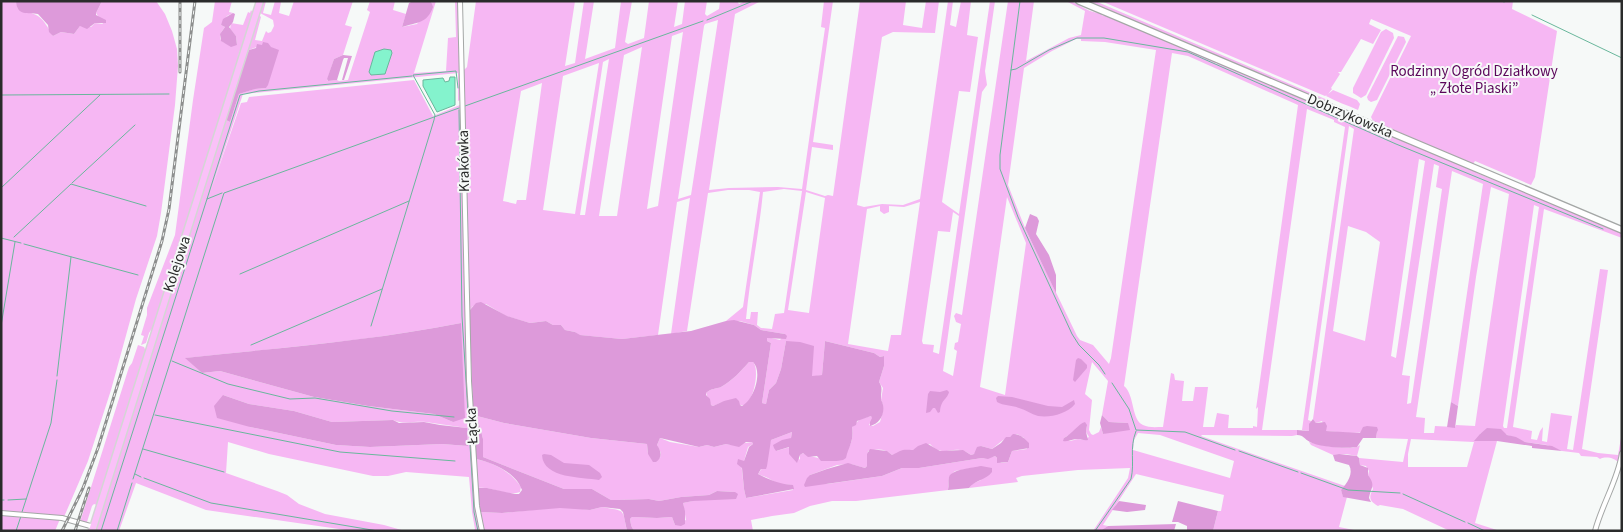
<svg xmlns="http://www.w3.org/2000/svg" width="1623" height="532" viewBox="0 0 1623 532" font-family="'Source Sans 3',sans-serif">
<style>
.green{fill:#f6b7f3;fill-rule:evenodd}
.forest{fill:#dd9ada;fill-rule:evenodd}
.water{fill:#84f3cd;stroke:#69b79c}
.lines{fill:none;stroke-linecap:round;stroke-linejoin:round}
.stream{stroke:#69b79c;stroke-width:1}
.minor-casing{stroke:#a4a7a6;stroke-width:6}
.secondary-casing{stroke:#a4a7a6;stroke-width:8}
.primary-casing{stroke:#d4d5d5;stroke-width:9}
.minor{stroke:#fff;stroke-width:4}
.secondary{stroke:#fff;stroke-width:5.5}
.primary{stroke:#fac1f8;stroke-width:6}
.rail-casing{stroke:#8d8f8e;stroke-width:3}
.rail{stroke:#f6f9f8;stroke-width:1;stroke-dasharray:4;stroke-linecap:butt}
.labels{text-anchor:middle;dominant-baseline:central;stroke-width:4;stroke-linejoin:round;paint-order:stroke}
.park-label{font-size:15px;fill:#5a055a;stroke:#f6f9f8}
.street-label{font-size:15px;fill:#2a2b2b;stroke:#f6f9f8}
</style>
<rect width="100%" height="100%" fill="#f6f9f8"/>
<g class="green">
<path d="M1,1h15l2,8c23,6 23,7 35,27l8,-4 13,2 6,-8 11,1 4,-4 8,1 -7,-11 6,-12h54l9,13 7,17 5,18 1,17 -3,39 -14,108 -4,23 -21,63 -25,91 -23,71 -24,56 -63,-6z"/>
<path d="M215,1h17l-3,11 4,1 -6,3 -6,9 4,2c-11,13 -3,17 12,18l-1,-9 -6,-7 1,-6 12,2 5,-13 2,1 1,-3 2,3 -10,32 -4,8 -1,7 -83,264 -6,9 -3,10 -5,2 3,-9 -3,-1 6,-20v-7l28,-73 18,-135 11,-72 8,-6z"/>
<path d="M263,1h3l-3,12 8,2 4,-14 6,1 -2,11 10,3 5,-15h59l-8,24 7,2 -9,28 -9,4 -7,21 1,1 9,-1 2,1 9,-1 22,-68 -3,-2 3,-9h25l-2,9 13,4 -4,13 15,-3 15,-21 -1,-2h5l-22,72 32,-2 2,-33 8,-1 -1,-36h3l2,99 -2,1v-28l-215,21 -34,102 32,-93 6,-1 2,-5 165,-17 19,36 27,-11 8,288 13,138h-8l2,-2 -3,-17 -3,-35 -63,-5 -18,4h-15l-104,-22 -41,-12 -2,31 51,18 10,4 12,9 26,10 59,11 21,6h-52l-147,-21 -70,-27 -17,48h-23l130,-411 4,2 9,-28 15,-5 12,-1 8,-39 -12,-4 -13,5 -2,4 12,-39 2,2 -6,23 7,1 4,-10 2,2 3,-1 3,-6 -1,-6 -13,-7zM461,323l-8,99 -19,-8 -66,-8 -54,-9 -94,-26 -18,2 -16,-15c92,-10 184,-17 275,-35zM223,395l26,9 45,7 38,11 61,-2c11,5 21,1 33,2 13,2 27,4 41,6l1,18 -26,-2 -72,3 -34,-2 -86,-18z"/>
<path d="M476,1h99l-10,65 10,-3 9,-62h10l-9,58 30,-11 6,-47h11l-7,41 3,2 16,-6 5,-37h29l-4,26 8,-3 3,-23h22l-2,13 2,2 12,-7 1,-8h17l2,3 6,-3h16l-26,13 -26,176 20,-2 49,-1 24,2 23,-161 -4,-1 3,-26h9l-20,141 20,3v5l-21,-3 -6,43 19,6 3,-1 5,1 27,-195h46l-3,24 19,3 4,-27h13l-4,32 -42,-1 -11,5 -25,168 7,2 18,-3 21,1 17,-6 28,-198h5l-3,24 6,2 5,-26h10l-4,34 11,2 -8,55 -11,-1 -17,111 17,12 31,-213h5l-10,70 2,14 -5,7 -39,279 10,5 4,-25 -3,-2 1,-6 3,-1 3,-18 -5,-2 -2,-6 2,-3 6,2 46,-314h26l-8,60 43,-23 12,-3 4,-24 -19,-10c12,0 18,11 34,12l3,3 1,-1 111,46v2l2,1 1,-2 116,49 -1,2h3l35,15v1l2,-1 102,43 2,2 145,60v5l-78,-29 -31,218 19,4 -1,8 6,1 3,-9 3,-4 -1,14 5,1 4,-29 21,3 -5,33 6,1 27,-181 8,1 -26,179 16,4 20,2 4,-23v15l-3,16c-4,-5 -13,-7 -19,-4l-3,-2 -16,-1 -2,-3 -17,-2 -15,-6 -22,-3 -20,-8 -22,-2 -3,2 2,6 15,1 -22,82 25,8h-50l-47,-22 -23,-4 -2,1c-8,-5 -10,-8 -5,-17l-5,-14 1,-4 -3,-5 -6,-1 -1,-7 44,4 5,-23 -32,-1 1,-6 -28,1 -23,-2 -4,-10 -6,2 -3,-4 41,-290 -5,-3 -41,294 3,1 -2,10 -7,-1 43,-303 -11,-5v-2l-27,-11 -45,321h35v5l-5,1 -90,-1 -1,1 144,50 -4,4 2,6 4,1 -8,30 20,4h-146l5,-20h3l3,-16 -88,-21 -33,51 5,1 -8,5h-7l35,-53 2,-10 -52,2 -56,6 -6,2 2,4 -49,6 3,-4 9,-4 -8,-12 -18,3 -6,6 -1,13 -92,11h-24l-22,5 -16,7 -22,3 -21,4 2,11h-118c-4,-3 -4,-7 -5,-12l2,-2 25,1 15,-1 3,8 11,-5 -3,-17 52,-11 -18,-1 -8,4 -28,2 -22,4 -10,-2 -33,1h-5l-19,-11h-28l-81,-32v-18l-4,-16 -6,-5 4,-2 27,7 87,15 56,6 1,10 12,4 1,-5 -4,-8 3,-7 10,4 29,5 8,-2 7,2 12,-3 6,1 20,-3 1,2 -5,3 -4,14h-3l3,28 2,9 47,-8 -1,-5 -14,-1 -10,-6 -10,-4c8,-10 9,-22 13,-34l21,-8 -1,6 -15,13 14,-4 10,13v-5l3,-2c5,4 26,7 34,8 12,-13 17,-17 15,-34l8,-8 11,-3 2,2 -4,7 4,1 7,-4c2,-7 5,-16 1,-22l2,-12 -4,-6 5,-16v-10l-4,1 -6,-4 -49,-12 -3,34 -11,2 -25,-36 -5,28 -5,14 -7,7 -3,14 -4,-1 9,-60 -4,-2v-4l13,3 5,-6 -24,-4 -7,-5 -14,-4h-14l17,-14 17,-115 -11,-2h-21l-20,3 -21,138 -16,3 19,-136 -13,4 -19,133 -36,4 -43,-4 -4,-3 -10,-2 -4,-5h-8l-7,-4 -16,2 -24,-7 -20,-12 -13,2 -4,5 -6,-240 4,-4zM718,20l-27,175 -13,4 26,-173 1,-2zM683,32l-25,174 -11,3 25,-173zM1076,39h5v2l24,1 51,8 -45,308 -2,6 -16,-19 -13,-5 -3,-4 -52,-108 -17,-43 16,-117 28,-17zM642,47l-25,169h-18l25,-161zM1172,53l16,3 110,49 -42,304 2,-2 -1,20 -4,-1v2h-25l1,-13 -12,-2 -3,14h-11l5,-40h-13l-2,14h-11l2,-20 -9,-1 -1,-6 -3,-1 -8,54c-7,0 -14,1 -20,-2 -12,-5 -8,-30 -19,-39zM609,59l-24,156h-5l23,-153zM599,63l-24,151 -32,-4 20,-134zM542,83l-16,117h-9l-1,4 -13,-3 18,-110zM1419,159l6,2 -29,197 -5,-2zM1434,164l5,2 -3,21 6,2 -31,214 -4,1 3,-28 -8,-1zM1452,171l31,13 -32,218 7,4 18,-129 15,-90 18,7 -34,232 -19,-1 -1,2 -20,-1 -1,7h-10l1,-15 -9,-1zM784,189l18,2 -18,122 -9,1 -3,15 -11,-1 -4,-3 1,-13h-7l-1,7h-4c4,-43 13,-85 17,-127zM806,192l19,6 -16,115 -21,-3zM1007,197l19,46 -21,152 -25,-8zM920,202l-19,133h-10l-3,16 -40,-7 19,-135 13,-3v5l4,3 5,-2v-6l15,1zM1534,205l5,2 -32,221h-3l-1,-2zM953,212l6,4 -20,138 -6,-2 1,-7 -11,-1 -1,-3 16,-110 12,1zM1348,226l18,6 14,10 -15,99 -32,-10zM1092,362l16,19 -6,34 7,7 19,1 -25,11 -2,-7 -2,5 -6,3 -2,-1 -2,-4 3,-30 -7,-6zM1087,426l-1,6 3,5 -6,3 -5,-1 -8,2 -6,-3 11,-7zM1138,433l22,2 74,26 -4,17 -97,-28 1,-10zM1017,434l7,4 3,11 -15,2 -4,11 -7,1 -6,-7c-5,1 -7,3 -13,2l-63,10h-17l-20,8 -55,8 -17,-9 27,-10 14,-1 14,4 2,-2 1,-15c9,-2 17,-3 24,4l21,-5 17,-6c13,14 20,2 34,7 3,1 5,3 7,4l3,-1 7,-8 11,3 11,-9zM1411,439l63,3 -7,25h-59v-13z"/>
<polygon points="1084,1 1095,1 1330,101 1330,103 1321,101"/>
<path d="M1101,1h412l-1,8 45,22 -22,146 -4,8 -56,-24 -2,3 -100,-43 -2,-4 40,-81 -40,-17 -2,5 12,6 -8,14 -12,-5 -20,33h-3l2,2 -9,14 1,1 -4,5 5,-4 24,10 3,4 -2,6c-11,-5 -21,-8 -32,-14l1,-1 -2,1z"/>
<polygon points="1386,29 1393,33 1394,38 1366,95 1361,98 1353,93 1353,88 1381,32"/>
<polygon points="1398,36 1404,37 1406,42 1377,100 1371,102 1368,100 1367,97"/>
<polygon points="138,345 144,347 146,351 143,361 97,505 94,504 92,506 87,522 80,522 129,367 132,363"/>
<path d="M749,362h4c7,7 1,40 -9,43 -4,1 -11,-3 -16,-4 -4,0 -10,3 -15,5l-2,-1 -5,-12c5,-5 10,-4 15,-6 11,-6 20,-16 28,-25z"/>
<path d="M1309,442c10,3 43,10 51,3l-3,11 -11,-2 -13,1 -22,-10z"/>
<path d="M476,459c19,4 35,13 45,28l-1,5c-13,5 -28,-6 -42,-4z"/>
<path d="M602,507c23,5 20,-1 25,24h-143l-4,-19 22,1 48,-5h25l15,2z"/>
<polygon points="1,515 60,519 55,531 1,531"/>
</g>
<g class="forest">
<path d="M16,1h86l-6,12v2l10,5v3h-11l-8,6 -7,-3 -6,8 -13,-2 -8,4 -4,-4 -1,-7 -10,-11c-10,-2 -21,3 -22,-13z"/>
<path d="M413,1h18l2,6c-6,17 -16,15 -31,20l7,-24z"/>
<polygon points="233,13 235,14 233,22 229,27 236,36 237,45 231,47 221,41 220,34 225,27 221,25 223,19"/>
<polygon points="263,42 268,43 271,47 279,50 268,85 266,88 255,89 239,94 230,122 226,120 247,54 249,50 256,48 257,44 262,45"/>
<polygon points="343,55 352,56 344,80 342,80 348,58 344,58 343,60 337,80 328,81 327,79 334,59"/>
<polygon points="1030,214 1037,217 1039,221 1036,234 1049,255 1056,275 1056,293 1025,228"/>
<path d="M481,302l26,14 23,7 16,-2 7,4h8l4,5 10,2 5,3 42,4 69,-8 35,-10 8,-1 20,5 7,5 24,4 2,2 -1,3 -19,-1v3l4,2 -9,60 4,1 3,-14 7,-7 5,-14 5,-28 14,1 14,4 -2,30 10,-1 3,-34 49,12 6,4 4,-1v10l-5,16c4,6 2,8 2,15 0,6 1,2 2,8 2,10 -4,19 -13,21v-4l2,-4 -1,-2 -14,5 -1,4 -4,2c2,15 -3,18 -6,31l-3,2 -6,1h-16l-4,-5 -9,1 -5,-4 -3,2 -3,8 -8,-9v-7l-13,4 -2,-3 -1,-3 9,-5 9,-2 1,-6 -21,8 -4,26 -1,3h-5l-3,5c12,6 21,10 35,11l1,4 -48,9 -2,-9 -2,-21 -5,-4 1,-5 6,2 5,-14 4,-3 -1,-2h-6l-7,5 -13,-3 -12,3 -7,-2 -8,2 -39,-9 -3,7c4,6 6,12 -1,17h-3l-5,-8 -1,-10 -56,-6 -87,-15 -27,-7 -4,-7 -4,-98 7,-8zM749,362h4c10,10 1,38 -11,44l-2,-1 -1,-4 -3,-3 -12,3 -11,5 -2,-1 -1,-6 -4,-4v-2c5,-5 10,-4 15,-6 11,-6 20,-16 28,-25z"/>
<path d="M461,323l4,95 -12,4 -19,-8 -66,-8 -54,-9 -94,-26 -18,2 -17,-15c92,-10 185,-17 276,-35z"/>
<polygon points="1078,358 1081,359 1087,365 1087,368 1075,382 1073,380 1076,360"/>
<path d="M947,390l2,2c-2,8 -8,7 -9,20l-2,1 -3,-5h-2l-3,4 -4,1 2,-19 2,-3 10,1z"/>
<polygon points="223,395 249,404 294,411 332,422 393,420 399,423 424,422 440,425 467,428 468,446 442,444 370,447 336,445 250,427 217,418 214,406"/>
<path d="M998,396l14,1 36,9 14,1 12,-7 1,4c-8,10 -25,14 -37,12 -7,-2 -12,-6 -19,-8 -7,-3 -15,-2 -22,-6l-1,-4z"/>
<polygon points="1451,402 1458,406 1455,428 1447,427"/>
<polygon points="1102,415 1109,422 1128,423 1130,430 1103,434 1100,423"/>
<path d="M473,418l6,5 4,16v18l81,32h28l19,11h5l33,-1 10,2 22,-4 28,-2 8,-4 18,1 3,2 -2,5 -43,2 -10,2 2,8v13l-4,2 -6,-1 -3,-8 -15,1 -25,-1 -2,2c1,5 1,9 5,12h-8l-4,-19 -3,-3 -18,-2 -12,3 -30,-2 -58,5 -22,-1 -2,-24h9l28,6h4l3,-4c-6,-18 -29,-27 -46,-31z"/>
<path d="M1313,419l3,4 9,-1 2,4 -1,5 34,2 3,-6 4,-1 10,1 1,3 -1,2 -1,6h-13l-6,9c-9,2 -39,0 -47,-5 -6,-3 -6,-7 -13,-7v-5l12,1v-7z"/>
<path d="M1085,422l2,3 -1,7 2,8c-4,1 -6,-1 -10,-1 -6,0 -9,3 -15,2l1,-3c8,-4 14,-14 21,-16z"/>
<polygon points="1487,428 1501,429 1507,435 1516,437 1525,442 1552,446 1562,451 1532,448 1532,446 1497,441 1474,441 1480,434"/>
<path d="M1013,434c7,0 11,4 16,9v5l-17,3 -4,11 -11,1v-5l-2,-2 -7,3 -6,-1 -63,10h-17l-20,8 -77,11 -1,-2 3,-7 3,-3 17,-6 21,-6 17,5 2,-2v-12l3,-5 17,2 5,4c10,-5 9,-6 21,-5l5,-4 8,-3 14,8 23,-1 8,5 3,-1 3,-7 4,-1 11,3 9,-6 5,-6h4z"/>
<path d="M544,454l7,1 13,8 25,2 11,8 2,4 -3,3c-16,-3 -56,-1 -57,-25z"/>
<path d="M1339,454l18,2 2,2 1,7 8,3v7c8,11 3,12 1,23l2,4 -28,-5 -2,-7c6,-7 13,-16 8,-25l-14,-4 -2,-6z"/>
<path d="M981,466l11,2v4c-6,8 -17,8 -23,16l-21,2c1,-4 0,-9 1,-13 3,-8 24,-9 32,-11z"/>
<polygon points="1119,501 1146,505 1145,510 1127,512 1112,510"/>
<polygon points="1178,501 1218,511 1213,531 1187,531 1187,526 1178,522 1172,522"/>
<polygon points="1176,524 1174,531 1100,531 1108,526"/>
</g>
<g class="water">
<polygon points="384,49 391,50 392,53 385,74 371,75 369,72 375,52"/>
<polygon points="450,77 455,77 455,105 437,112 423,86 423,80 443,78 445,82 449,81"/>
</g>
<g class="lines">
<g class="stream">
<polyline points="1020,1 1000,155 1000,169 1018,217 1072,334 1079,345 1099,365 1105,374"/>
<polyline points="1502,1 1504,2"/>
<polyline points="1532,15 1622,58"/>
<polyline points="707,20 753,1"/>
<polyline points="1011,70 1016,69 1049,50 1077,38 1104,38 1188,52 1396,144 1603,229"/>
<polyline points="1,95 169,94"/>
<polyline points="465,106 703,21"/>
<polyline points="459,110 462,316 473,493 474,512 478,531"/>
<polyline points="72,183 135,125"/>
<polyline points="1,188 100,95"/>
<polyline points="222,193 207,199 240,95 259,91 412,76"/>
<polyline points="14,237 71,184 146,206"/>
<polyline points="1,238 21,243"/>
<polyline points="24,244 138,275"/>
<polyline points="240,274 409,201"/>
<polyline points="1,326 15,242"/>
<polyline points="371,326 434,120 435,115 413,75 456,71 458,88"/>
<polyline points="251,345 382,289"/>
<polyline points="172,361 228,384 290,399 315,398 392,411 454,417"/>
<polyline points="57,376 71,257"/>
<polyline points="1112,383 1129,409 1136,430 1185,432 1235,450"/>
<polyline points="155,415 340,452 455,461"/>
<polyline points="143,449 224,472"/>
<polyline points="1239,451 1298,472"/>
<polyline points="1301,473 1348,490 1400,493"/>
<polyline points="135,474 141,477"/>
<polyline points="144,478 211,503 378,531"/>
<polyline points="133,479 224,193 459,108"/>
<polyline points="1403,494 1465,522"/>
<polyline points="1,500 4,500"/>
<polyline points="8,500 26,499"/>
<polyline points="22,512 51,423 57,380"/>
<polyline points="1468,523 1485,531"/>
<polyline points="16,531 21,516"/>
<polyline points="101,531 207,199"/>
<polyline points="117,531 132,483"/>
<path d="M1095,531l36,-52c4,-17 -2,-30 5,-48"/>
</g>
<g class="minor-casing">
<g id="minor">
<polyline points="460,1 469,381 477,506 482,531"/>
<polyline points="1,513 62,518 94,527"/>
<path d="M1595,531c7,-27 23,-51 27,-78"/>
</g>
</g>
<g class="secondary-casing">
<polyline id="secondary" points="1079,1 1622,230"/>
</g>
<g class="primary-casing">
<polyline id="primary" points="92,531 260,1"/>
</g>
<use href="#minor" class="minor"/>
<use href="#secondary" class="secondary"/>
<use href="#primary" class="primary"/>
<g class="rail-casing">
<g id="rail">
<polyline points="180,72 180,1"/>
<polyline points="62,531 83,488 98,448 162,241 169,209 195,1"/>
<polyline points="75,531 89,488"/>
</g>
</g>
<use href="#rail" class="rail"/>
</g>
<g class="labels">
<g class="park-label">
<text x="1474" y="71">Rodzinny Ogród Działkowy<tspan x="1474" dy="17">„ Złote Piaski”</tspan></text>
</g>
<g class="street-label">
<text transform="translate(1350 116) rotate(23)">Dobrzykowska</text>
<text transform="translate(464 161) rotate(-91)">Krakówka</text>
<text transform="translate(177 264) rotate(-72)">Kolejowa</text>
<text transform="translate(472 426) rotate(-93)">Łącka</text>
</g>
</g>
<rect width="1623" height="532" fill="none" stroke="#2a2b2b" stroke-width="5"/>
</svg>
